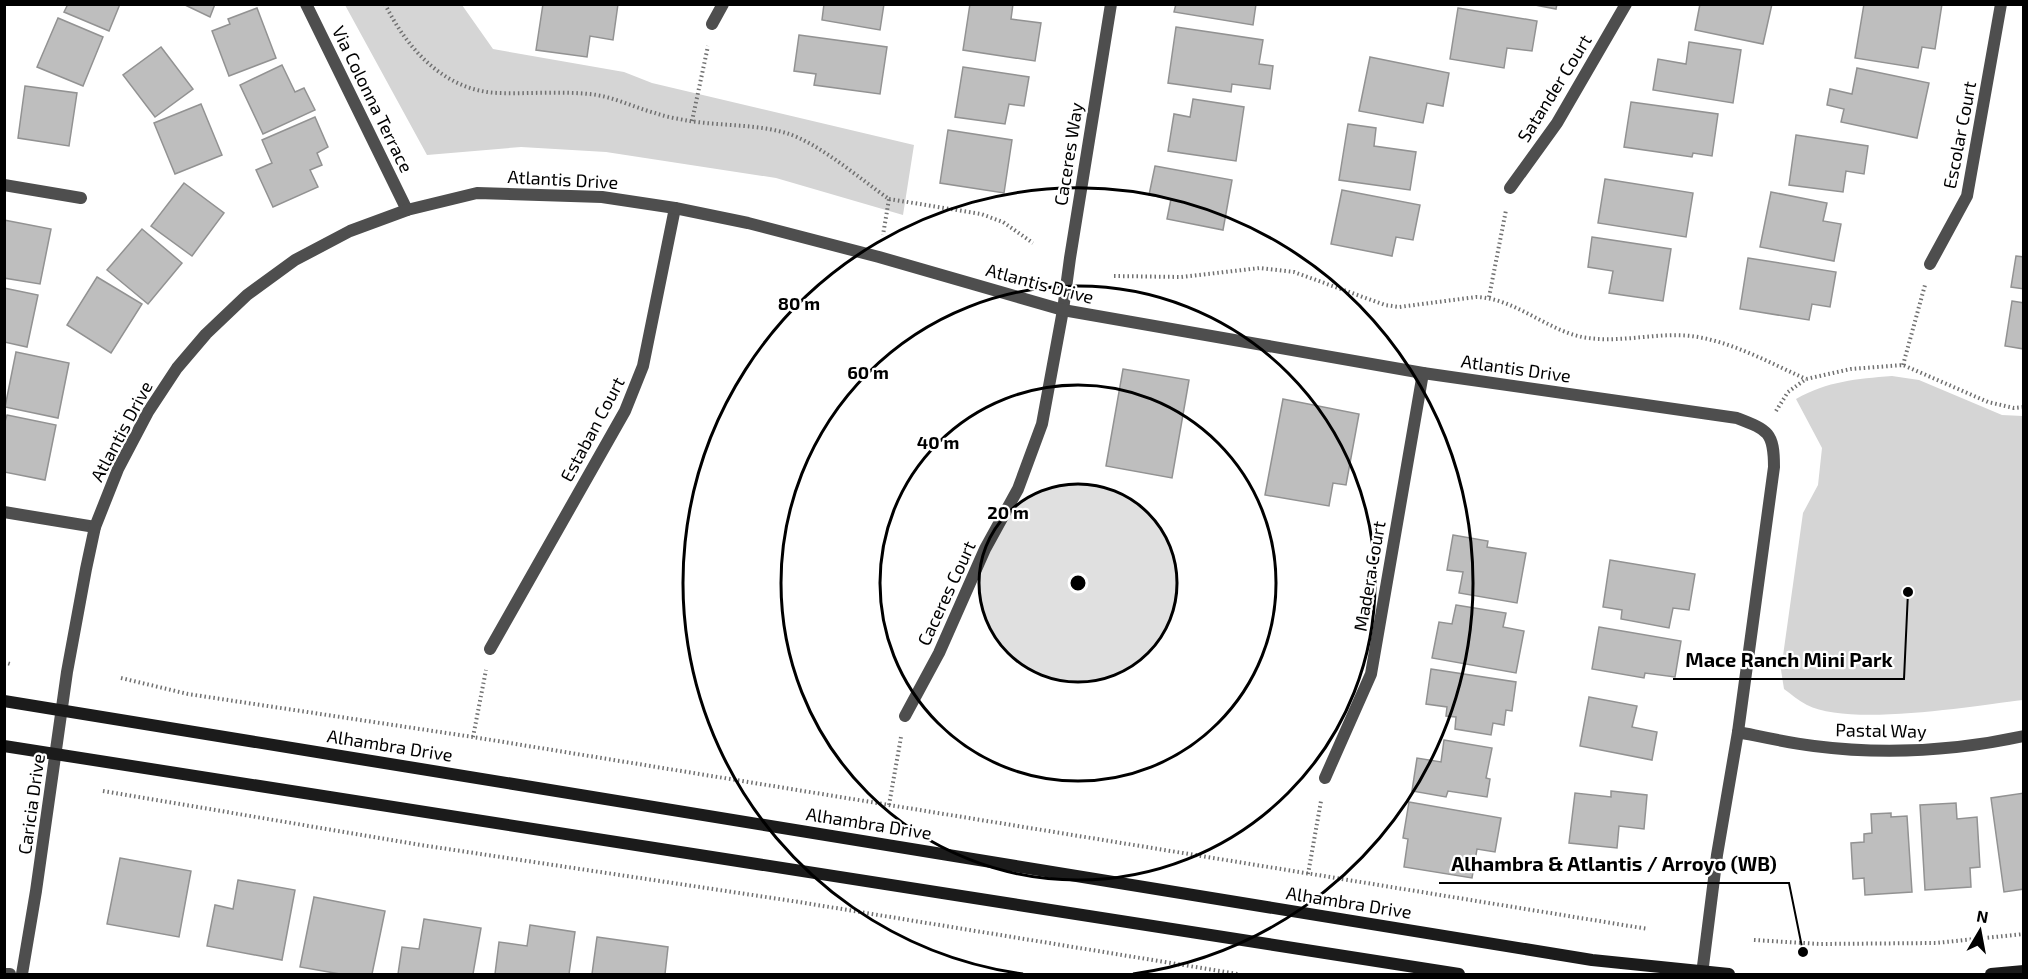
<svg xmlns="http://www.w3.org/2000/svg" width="2028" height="979" viewBox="0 0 2028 979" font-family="'Exo 2',sans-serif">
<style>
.green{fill:#d5d5d5}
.building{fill:#bebebe;stroke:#929292;stroke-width:1.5}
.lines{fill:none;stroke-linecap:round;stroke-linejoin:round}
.path{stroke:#707070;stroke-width:4;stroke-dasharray:1.5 3;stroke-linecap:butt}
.minor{stroke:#4e4e4e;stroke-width:12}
.secondary{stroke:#1b1b1b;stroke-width:12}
.ring{fill:none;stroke:#000;stroke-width:3}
.labels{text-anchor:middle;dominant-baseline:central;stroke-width:4.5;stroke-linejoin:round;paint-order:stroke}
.street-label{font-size:18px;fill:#000;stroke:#fff}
.centre{fill:#000;stroke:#fff;stroke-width:3}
.ring-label{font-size:18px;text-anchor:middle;font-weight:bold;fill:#000;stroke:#fff;stroke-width:4.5;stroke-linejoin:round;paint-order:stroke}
.leader{fill:none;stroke:#000;stroke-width:2}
.callout-dot{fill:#000;stroke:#fff;stroke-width:2}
.callout-label{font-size:20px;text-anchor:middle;font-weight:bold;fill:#000;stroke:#fff;stroke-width:4.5;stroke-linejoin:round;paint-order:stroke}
</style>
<rect width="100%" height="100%" fill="#fff"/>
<g class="green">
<polygon points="345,5 462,5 493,49 624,72 652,83 914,145 903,215 776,178 606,152 521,147 427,155"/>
<path d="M1892,376l27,4 83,35 21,1v284c-50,6 -174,27 -216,5 -8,-4 -16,-11 -23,-16l-3,-19 22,-157 15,-28 4,-37 -26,-49c32,-18 60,-20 96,-23z"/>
</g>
<g class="building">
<polygon points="68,4 120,4 109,31 64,12"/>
<polygon points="183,4 215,4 210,17"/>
<polygon points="543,4 618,4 613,40 590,36 587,57 536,50"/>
<polygon points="824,4 884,4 880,30 822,20"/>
<polygon points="970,4 1013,4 1011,19 1041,23 1035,61 963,50"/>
<polygon points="1176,4 1256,4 1253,25 1174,12"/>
<polygon points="1530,4 1557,4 1556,9"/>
<polygon points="1700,4 1772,4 1763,44 1695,30"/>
<polygon points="1864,4 1942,4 1935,49 1922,47 1918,68 1855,58"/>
<polygon points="257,8 276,58 229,76 212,31 230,24 228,19"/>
<polygon points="1458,8 1537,21 1532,51 1507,48 1504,68 1450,59"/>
<polygon points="58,18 103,37 83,86 37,67"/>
<polygon points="1176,27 1263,40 1259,64 1273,66 1270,89 1232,84 1231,92 1168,83"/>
<polygon points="799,35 887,47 880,94 814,85 816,74 794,71"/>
<polygon points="1689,42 1741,50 1733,103 1653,90 1658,59 1686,64"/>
<polygon points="161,47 193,89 155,117 123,75"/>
<polygon points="1370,57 1449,73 1443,106 1427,103 1423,123 1359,111"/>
<polygon points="282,65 295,92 304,88 315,110 263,134 240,85"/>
<polygon points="963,67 1029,77 1024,106 1009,104 1005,124 955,117"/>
<polygon points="1857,68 1929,83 1917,138 1841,122 1844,109 1827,105 1830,89 1852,94"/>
<polygon points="25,86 77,93 69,146 18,138"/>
<polygon points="1193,99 1244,107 1236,161 1168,151 1174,114 1190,117"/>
<polygon points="1631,102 1718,114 1712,156 1693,153 1692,157 1624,147"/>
<polygon points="201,104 222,155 175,174 154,123"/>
<polygon points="315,117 328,147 317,153 322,165 310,170 318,187 273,207 256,170 272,163 262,140"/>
<polygon points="1348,124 1376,128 1374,146 1416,152 1410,190 1339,180"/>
<polygon points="948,130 1012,140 1004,193 940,183"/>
<polygon points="1796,135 1868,146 1864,174 1846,171 1843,192 1789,185"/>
<polygon points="1155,166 1232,180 1223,230 1167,219 1171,199 1149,195"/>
<polygon points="1605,179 1693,193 1686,237 1598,223"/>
<polygon points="184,183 224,213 192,256 151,226"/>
<polygon points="1342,190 1420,205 1413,240 1396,237 1392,256 1331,244"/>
<polygon points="1771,192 1827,203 1823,221 1841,224 1834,261 1760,247"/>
<polygon points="4,220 51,229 40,284 4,278"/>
<polygon points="142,229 182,263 148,304 107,270"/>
<polygon points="1592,237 1671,249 1663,301 1609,293 1613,271 1588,267"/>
<polygon points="2016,256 2024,257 2024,289 2011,287"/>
<polygon points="1748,258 1836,272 1830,307 1812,304 1809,320 1740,309"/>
<polygon points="97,277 142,304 111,353 67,325"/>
<polygon points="4,288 38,295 27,347 4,342"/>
<polygon points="2012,301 2024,303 2024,349 2005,346"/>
<polygon points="16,352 69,363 58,418 5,407"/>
<polygon points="1123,369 1189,380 1172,478 1106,466"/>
<polygon points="1283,399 1359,414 1346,485 1333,483 1329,506 1265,495"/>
<polygon points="7,415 56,425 45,480 4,472 4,425"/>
<polygon points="1453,535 1488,541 1487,547 1526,553 1517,603 1459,593 1463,572 1447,570"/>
<polygon points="1610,560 1695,574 1689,610 1673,608 1669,628 1621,619 1622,610 1603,607"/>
<polygon points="1456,605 1506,613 1503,627 1524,631 1516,673 1432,658 1439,622 1452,624"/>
<polygon points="1599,627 1681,641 1675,677 1645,673 1644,678 1592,669"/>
<polygon points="1431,669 1516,682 1512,711 1506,710 1504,725 1493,723 1491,735 1455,729 1456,717 1446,716 1447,707 1426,704"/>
<polygon points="1589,697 1637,706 1632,727 1657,732 1652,760 1580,746"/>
<polygon points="1444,740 1492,748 1486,778 1490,779 1487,797 1448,791 1446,797 1412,791 1417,758 1441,762"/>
<polygon points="1611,791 1647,795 1644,829 1619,826 1617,848 1569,843 1575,793 1611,797"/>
<polygon points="2024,793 2024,889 2004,892 1991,798"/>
<polygon points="1409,802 1501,818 1495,852 1477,849 1472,878 1404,867 1408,839 1403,838"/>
<polygon points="1956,803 1957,819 1977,817 1980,867 1970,868 1971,887 1925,890 1920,805"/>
<polygon points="1891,813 1891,817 1907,816 1912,892 1865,895 1864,878 1853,879 1851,843 1864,842 1864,834 1872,833 1871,814"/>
<polygon points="120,858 191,871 179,937 107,924"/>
<polygon points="238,880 295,890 282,960 207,946 215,905 233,909"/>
<polygon points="314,897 385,911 372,974 340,974 300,967"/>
<polygon points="424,919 481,928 473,974 398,974 402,947 419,949"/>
<polygon points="530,925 575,932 569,974 495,974 499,942 527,946"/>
<polygon points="597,937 668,947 665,974 592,974"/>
</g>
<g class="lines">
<g class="path">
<path d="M385,4c22,45 60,87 113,89 30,1 61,-2 91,1 23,2 44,13 66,19 11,4 24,6 35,8 32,5 65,3 96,12 33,10 74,46 103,66l-6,36"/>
<polyline points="692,121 708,46"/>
<polyline points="889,199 981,214 1003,222 1033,243"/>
<path d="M1114,276l67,1 79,-9 34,4 91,33 14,2 77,-10c38,1 69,32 106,40 37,7 73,-5 109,-1 40,5 79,27 115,43"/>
<polyline points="1489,297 1506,210"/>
<polyline points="1903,365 1925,285"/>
<polyline points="1776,411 1788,392 1806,379 1851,369 1903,365 1988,402 2014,408 2024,407"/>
<polyline points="4,662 10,664"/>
<polyline points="121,678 188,694 473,737 1648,929"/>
<polyline points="473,737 486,670"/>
<polyline points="103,791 421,845 799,902 1238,974"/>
<polyline points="889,805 901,737"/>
<polyline points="1308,874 1321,801"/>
<polyline points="1754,940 1820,944 1936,943 2024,934"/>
</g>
<g class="minor">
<polyline points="306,4 407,210"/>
<polyline points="712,24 723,4"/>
<polyline points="4,185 81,198"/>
<polyline points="1510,188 1557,123 1626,4"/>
<polyline points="1930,264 1967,196 2001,4"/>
<polyline points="4,512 95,527"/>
<polyline points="490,649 625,411 643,366 675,208"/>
<polyline points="905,716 939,653 985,549 1018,489 1042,424 1063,310 1070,258 1111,4"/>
<path d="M1738,732c25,5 51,11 76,14 70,9 141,5 210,-10"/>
<polyline points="1325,778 1371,674 1423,373"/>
<polyline points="4,974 10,974"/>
<path d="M22,974l14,-83 31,-219 19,-103 9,-42 23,-58 30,-57 29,-44 29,-34 41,-39 48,-35 55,-29 57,-21 70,-17 125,4 73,11 73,15 131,34 184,53 360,63 314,45c31,12 37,14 37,49l-36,265 -21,123 -15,119"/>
</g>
<g class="secondary">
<polyline points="4,701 1592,960 1729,974"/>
<polyline points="4,746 1459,974"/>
<polyline points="1991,974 2024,971"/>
</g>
</g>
<circle cx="1078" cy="583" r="99" fill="#000" fill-opacity=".12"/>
<g class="ring">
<circle cx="1078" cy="583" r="99"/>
<circle cx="1078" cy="583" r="198"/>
<circle cx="1078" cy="583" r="297"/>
<path d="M1023 974A395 395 0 1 1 1133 974"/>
</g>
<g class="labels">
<g class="street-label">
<text transform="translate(1554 88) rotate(-58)">Satander Court</text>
<text transform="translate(373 99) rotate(64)">Via Colonna Terrace</text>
<text transform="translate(1959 135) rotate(-79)">Escolar Court</text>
<text transform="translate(1068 154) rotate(-81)">Caceres Way</text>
<text transform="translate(563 179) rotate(3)">Atlantis Drive</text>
<text transform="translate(1040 283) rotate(15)">Atlantis Drive</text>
<text transform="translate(1516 368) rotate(8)">Atlantis Drive</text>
<text transform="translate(592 429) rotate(-62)">Estaban Court</text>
<text transform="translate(121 431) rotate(-62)">Atlantis Drive</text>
<text transform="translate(1369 576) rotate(-80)">Madera Court</text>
<text transform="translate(946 593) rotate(-65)">Caceres Court</text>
<text transform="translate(1881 730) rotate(1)">Pastal Way</text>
<text transform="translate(390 745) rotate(9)">Alhambra Drive</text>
<text transform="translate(31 804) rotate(-82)">Caricia Drive</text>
<text transform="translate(869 823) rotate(9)">Alhambra Drive</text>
<text transform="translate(1349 902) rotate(9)">Alhambra Drive</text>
</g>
</g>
<circle cx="1078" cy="583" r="9" class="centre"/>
<g class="ring-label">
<text x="799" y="310">80 m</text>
<text x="868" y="379">60 m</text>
<text x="938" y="449">40 m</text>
<text x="1008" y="519">20 m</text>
</g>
<path class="leader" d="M1908 592L1904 679H1673M1803 952L1789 883H1439"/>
<g class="callout-dot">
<circle cx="1908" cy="592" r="6"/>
<circle cx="1803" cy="952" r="6"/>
</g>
<g class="callout-label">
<text x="1789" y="667">Mace Ranch Mini Park</text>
<text x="1614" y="871">Alhambra &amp; Atlantis / Arroyo (WB)</text>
</g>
<rect width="2028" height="979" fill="none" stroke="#000000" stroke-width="12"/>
<g transform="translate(1980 931) rotate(10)" stroke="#ffffff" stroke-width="4.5" paint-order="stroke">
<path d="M0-4.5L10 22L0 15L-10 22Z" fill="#000000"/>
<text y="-9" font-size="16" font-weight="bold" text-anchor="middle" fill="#000000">N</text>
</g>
</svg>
